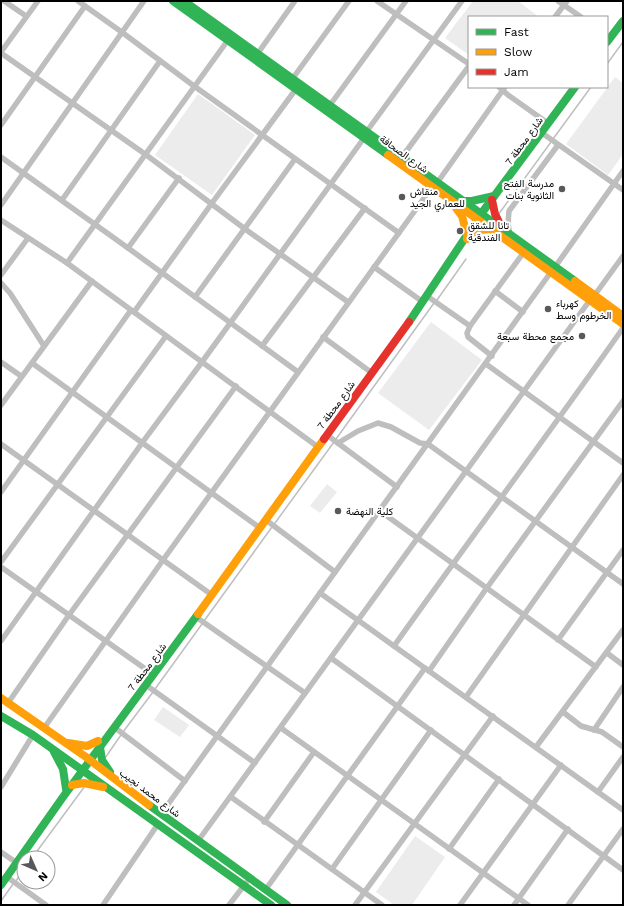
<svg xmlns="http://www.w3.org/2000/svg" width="624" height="906" viewBox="0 0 624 906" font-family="'Work Sans',Vazirmatn,sans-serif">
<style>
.green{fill:#ececec}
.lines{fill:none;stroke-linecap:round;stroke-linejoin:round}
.stream{stroke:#bfbfbf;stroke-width:1.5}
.street{stroke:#bebebe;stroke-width:5.5}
.fast{stroke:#30b455;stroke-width:8}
.slow{stroke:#ff9f0a;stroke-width:8}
.jam{stroke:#e5322d;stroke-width:8}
.poi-dot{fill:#595959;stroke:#fff;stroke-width:1.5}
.labels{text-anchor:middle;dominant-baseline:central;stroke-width:4;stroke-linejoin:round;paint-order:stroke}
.street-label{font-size:10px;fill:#000;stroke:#fff}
.poi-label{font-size:10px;fill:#000;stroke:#fff;text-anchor:start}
</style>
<rect width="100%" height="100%" fill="#fff"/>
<g class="green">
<polygon points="473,1 518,1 539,17 469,17 469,55 445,38"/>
<polygon points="615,77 623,83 623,154 608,175 566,144"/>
<polygon points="198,94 255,135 212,195 155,155"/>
<polygon points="431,322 482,360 429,430 378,393"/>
<polygon points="327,484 337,492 320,513 310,506"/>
<polygon points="163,707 189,725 180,737 154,720"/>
<polygon points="415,836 445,857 412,905 394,905 376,892"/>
</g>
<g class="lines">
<g class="stream">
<polyline points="607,64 623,42"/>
<polyline points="553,139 591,87"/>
<polyline points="498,215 551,142"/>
<polyline points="437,300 466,259"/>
<polyline points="336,439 434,303"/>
<polyline points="275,523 334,442"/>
<polyline points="204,621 272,527"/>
<polyline points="155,689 202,624"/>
<polyline points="123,732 153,692"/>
<polyline points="105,758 121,735"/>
<polyline points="32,858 85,786"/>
<polyline points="16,881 24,869"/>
<polyline points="1,901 13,884"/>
</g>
<g class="street">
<polyline points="4,1 26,16"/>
<polyline points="78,1 123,33 194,86 399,233"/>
<polyline points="377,1 469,64"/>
<polyline points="558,1 581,17"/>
<polyline points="555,17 567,1"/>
<polyline points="1,52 38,1"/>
<polyline points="1,53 145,154 245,229 348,302"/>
<polyline points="258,53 295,1"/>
<polyline points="293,78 349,1"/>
<polyline points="499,87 508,95 549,124"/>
<polyline points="330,105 406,1"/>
<polyline points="1,125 85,6"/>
<polyline points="367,131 462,1"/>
<polyline points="542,133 623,190"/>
<polyline points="1,157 128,248 298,372"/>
<polyline points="402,157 469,66"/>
<polyline points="437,183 505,87"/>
<polyline points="62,200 160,61"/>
<polyline points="1,205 144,1"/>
<polyline points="1,220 67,263 318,447"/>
<polyline points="510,236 508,223 509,211 558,145"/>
<polyline points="128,248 179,178"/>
<polyline points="67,263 228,40"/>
<polyline points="374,267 423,302"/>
<polyline points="555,267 623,171"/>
<polyline points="1,275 28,238"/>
<polyline points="1,283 10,293 44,346"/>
<polyline points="495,291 523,312"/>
<polyline points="427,296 470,326 467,333 468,337 492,356"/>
<polyline points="594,296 623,256"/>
<polyline points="195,297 295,159"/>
<polyline points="134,312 212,203 296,89"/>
<polyline points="470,326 524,252"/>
<polyline points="323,337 372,373"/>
<polyline points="262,346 365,208"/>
<polyline points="1,362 21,376"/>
<polyline points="32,363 260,528"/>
<polyline points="486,364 623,463"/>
<polyline points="1,405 92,281"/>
<polyline points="327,435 397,487"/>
<polyline points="338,443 358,431 378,423 391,427 420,443 428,444 623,584"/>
<polyline points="1,444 212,595"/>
<polyline points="1,492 131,310"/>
<polyline points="380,511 596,667"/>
<polyline points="266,520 335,572"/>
<polyline points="1,562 166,336"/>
<polyline points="1,567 154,675"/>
<polyline points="320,593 623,810"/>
<polyline points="196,617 305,693"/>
<polyline points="558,640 623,550"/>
<polyline points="1,641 142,443 202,362 364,138"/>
<path d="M394,646c76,-107 154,-211 229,-318"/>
<polyline points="607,653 623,665"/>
<polyline points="331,658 623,870"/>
<polyline points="429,671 486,589 623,401"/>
<polyline points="146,685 255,763"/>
<polyline points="466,697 623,475"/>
<polyline points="8,703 69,615 236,386"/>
<polyline points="563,712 581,726 602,732 623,747"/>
<polyline points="114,727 185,781"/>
<polyline points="44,728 163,560 432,187"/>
<polyline points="281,728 528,905"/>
<polyline points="594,730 623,687"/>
<polyline points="536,747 623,630"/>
<polyline points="1,787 33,735"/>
<polyline points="598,792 623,757"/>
<polyline points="231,797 382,905"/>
<polyline points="161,814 551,272"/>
<polyline points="264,822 314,752"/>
<polyline points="198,841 590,300"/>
<polyline points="449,849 499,779"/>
<polyline points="1,852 17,863"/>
<polyline points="332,869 431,730"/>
<polyline points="7,877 46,905"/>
<polyline points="266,889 425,668"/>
<polyline points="103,905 158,824"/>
<polyline points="229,905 246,883"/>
<polyline points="355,905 493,716"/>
<polyline points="460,905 561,765"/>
<polyline points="514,905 568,829"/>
<polyline points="568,905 623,829"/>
</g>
<g class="fast">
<polyline points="173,1 388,155"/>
<polyline points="184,1 575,281"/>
<polyline points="607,42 623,21"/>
<polyline points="463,201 472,201 494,196"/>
<polyline points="409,322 481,214 575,87"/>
<polyline points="1,716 33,735 271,905"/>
<polyline points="100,747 102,760 110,772"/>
<polyline points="54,752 63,769 66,789"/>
<polyline points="149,805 287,905"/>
<polyline points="1,885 63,797 198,614"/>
</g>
<g class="slow">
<polyline points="388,155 623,324"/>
<polyline points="456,208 462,216 467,235"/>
<polyline points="467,239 480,230 491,229"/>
<polyline points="575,281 623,316"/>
<polyline points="198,614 324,439"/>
<polyline points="1,698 86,757 149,805"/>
<polyline points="68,743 87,746 98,741"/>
<polyline points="72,785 84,783 103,787"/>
</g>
<g class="jam">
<polyline points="492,200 495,214 501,226"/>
<polyline points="324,439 409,322"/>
</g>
</g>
<g class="poi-dot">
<circle cx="562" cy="189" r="4"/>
<circle cx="402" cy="197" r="4"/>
<circle cx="460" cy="231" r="4"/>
<circle cx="548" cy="309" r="4"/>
<circle cx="582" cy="336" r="4"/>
<circle cx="338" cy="511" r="4"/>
</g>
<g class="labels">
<g class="street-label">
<text transform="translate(524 141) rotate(-54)">شارع محطة 7</text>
<text transform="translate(404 154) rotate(36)">شارع الصحافة</text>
<text transform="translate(336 405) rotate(-54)">شارع محطة 7</text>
<text transform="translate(147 667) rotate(-53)">شارع محطة 7</text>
<text transform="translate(150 793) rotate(37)">شارع محمد نجيب</text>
</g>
<g class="poi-label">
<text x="554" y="183" text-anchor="end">مدرسة الفتح<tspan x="554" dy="12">الثانوية بنات</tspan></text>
<text x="410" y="191">منقاش<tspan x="410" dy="12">للعماري الجيد</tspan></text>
<text x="468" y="225">تانا للشقق<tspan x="468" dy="12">الفندقية</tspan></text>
<text x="556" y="303">كهرباء<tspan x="556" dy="12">الخرطوم وسط</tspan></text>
<text x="574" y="336" text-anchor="end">مجمع محطة سبعة</text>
<text x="346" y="511">كلية النهضة</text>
</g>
</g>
<rect width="624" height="906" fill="none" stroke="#000000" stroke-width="4"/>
<rect x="468" y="16" width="140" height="72" fill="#ffffff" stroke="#999999"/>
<rect x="476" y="29" width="20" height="6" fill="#30b455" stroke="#999999"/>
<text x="504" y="36" font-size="12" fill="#000000">Fast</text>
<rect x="476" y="49" width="20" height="6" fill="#ff9f0a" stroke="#999999"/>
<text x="504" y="56" font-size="12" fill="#000000">Slow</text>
<rect x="476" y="69" width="20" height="6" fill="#e5322d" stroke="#999999"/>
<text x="504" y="76" font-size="12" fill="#000000">Jam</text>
<g transform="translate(36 870) rotate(135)"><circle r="19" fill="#ffffff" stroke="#999999"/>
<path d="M0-3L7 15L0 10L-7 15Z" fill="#595959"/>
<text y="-6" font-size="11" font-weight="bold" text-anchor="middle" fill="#000000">N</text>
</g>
</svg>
